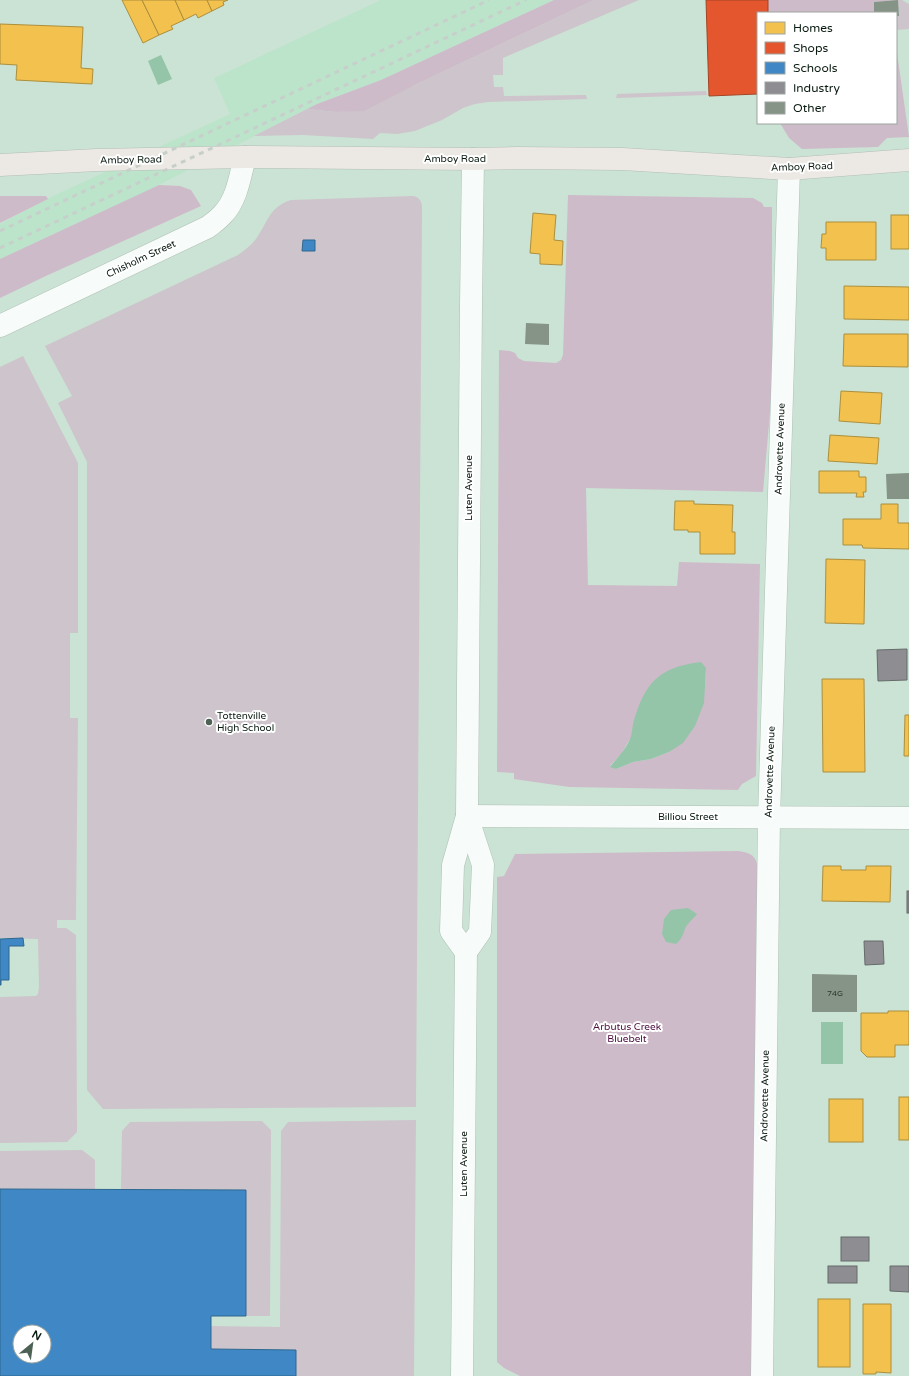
<svg xmlns="http://www.w3.org/2000/svg" width="909" height="1376" viewBox="0 0 909 1376" font-family="'Varela Round',sans-serif">
<style>
.built{fill:#bce4cb}
.green{fill:#cec4cb}
.forest{fill:#cebbc9;fill-rule:evenodd}
.water{fill:#94c5a8}
.homes{fill:#f2c14e;stroke:#ac8f3c}
.shops{fill:#e4572e;stroke:#a34525}
.schools{fill:#3f88c5;stroke:#2f678f;fill-rule:evenodd}
.industry{fill:#8d8d92;stroke:#666b6b}
.building{fill:#859487}
.lines{fill:none;stroke-linecap:round;stroke-linejoin:round}
.minor-casing{stroke:#aec0b5;stroke-width:23}
.major-casing{stroke:#b3beb7;stroke-width:23}
.minor{stroke:#f7fbf9;stroke-width:22}
.major{stroke:#ece9e4;stroke-width:22}
.rail{stroke:#c7cfca;stroke-width:3;stroke-dasharray:5 5;stroke-linecap:butt}
.poi-dot{fill:#4e6155;stroke:#fff;stroke-width:1.5}
.labels{text-anchor:middle;dominant-baseline:central;stroke-width:4;stroke-linejoin:round;paint-order:stroke}
.number-label{font-size:8px;fill:#29392e}
.street-label{font-size:10px;fill:#0a1b11;stroke:#fff}
.poi-label{font-size:10px;fill:#0a1b11;stroke:#fff;text-anchor:start}
.park-label{font-size:10px;fill:#4b0c3e;stroke:#fff}
</style>
<rect width="100%" height="100%" fill="#cbe3d4"/>
<polygon class="built" points="381,0 554,0 381,80 317,104 145,192 0,259 0,224 51,197 230,114 214,78"/>
<g class="green">
<polygon points="594,0 639,0 503,58 503,75 493,75 494,87 503,87 504,96 586,95 587,99 488,102 475,104 463,108 442,120 415,131 397,134 380,133 373,139 303,135 254,136 307,109 336,112 364,110 417,84"/>
<polygon points="888,0 902,0 909,4 909,29 896,30 896,16 899,16 898,1 888,1"/>
<polygon points="706,91 707,95 616,98 617,94"/>
<path d="M413,196c6,1 8,4 9,10l-6,901 -313,2 -16,-19v-628l-29,-59 14,-7 -27,-50 193,-91c8,-6 15,-11 20,-19 11,-17 12,-29 33,-36z"/>
<polygon points="23,356 78,463 78,633 70,633 70,718 78,718 76,920 57,920 57,928 66,928 76,935 77,1132 67,1142 0,1143 0,997 36,996 38,994 39,987 38,939 0,938 0,367"/>
<polygon points="416,1120 414,1376 296,1376 296,1350 211,1349 211,1326 280,1327 281,1131 288,1122"/>
<polygon points="262,1121 271,1130 270,1316 246,1316 246,1190 121,1189 122,1131 130,1122"/>
<polygon points="82,1150 95,1160 95,1189 0,1189 0,1151"/>
</g>
<g class="forest">
<polygon points="554,0 594,0 417,84 364,111 336,112 307,109 317,104 381,80"/>
<polygon points="768,0 888,0 888,1 874,2 874,13 768,13"/>
<polygon points="896,46 909,137 887,138 878,147 802,149 789,138 780,123 896,123"/>
<polygon points="159,185 180,186 191,190 201,206 48,275 0,298 0,259"/>
<path d="M568,195l185,3 9,5 2,4h8v182l-9,103 -177,-4 2,97 89,1 2,-24 81,2 -4,212 -14,8 -4,6 -169,-3 -55,-8v-6l-17,-1 2,-422 11,1 5,2 3,5 6,3 32,2 5,-3 2,-5zM706,668l-1,17 -36,67 -18,7 -18,3 -17,7 -6,-3 11,-12 9,-15z"/>
<polygon points="0,196 46,196 48,199 0,223"/>
<path d="M738,851c12,2 17,3 20,16l-5,509h-233l-16,-8 -7,-6v-485l7,-1 11,-22z"/>
</g>
<g class="water">
<polygon points="161,55 172,79 158,85 148,61"/>
<path d="M701,662l5,6 -2,35 -9,23 -12,17 -14,9 -18,7 -18,3 -17,7 -6,-2c7,-9 16,-18 20,-28 2,-4 2,-10 3,-15 11,-41 26,-57 68,-62z"/>
<path d="M688,908l9,6c-3,4 -6,6 -9,10 -6,7 -2,11 -12,20l-10,-2 -4,-8 2,-15 7,-9z"/>
<rect x="821" y="1022" width="22" height="42"/>
</g>
<g class="homes">
<polygon points="122,0 142,0 159,35 143,43"/>
<polygon points="142,0 175,0 184,20 171,26 173,29 159,35"/>
<polygon points="175,0 207,0 212,11 198,18 196,14 184,20"/>
<polygon points="207,0 228,0 223,2 224,5 212,11"/>
<polygon points="0,24 83,27 81,68 93,69 92,84 16,80 17,65 0,64"/>
<polygon points="533,213 556,215 554,240 563,241 562,265 540,264 540,254 530,253"/>
<rect x="891" y="215" width="18" height="34"/>
<polygon points="826,222 876,222 876,260 826,260 826,248 821,248 822,234 826,234"/>
<polygon points="844,286 909,287 909,320 844,319"/>
<polygon points="844,334 908,334 908,367 843,366"/>
<polygon points="841,391 882,393 880,424 839,421"/>
<polygon points="830,435 879,438 877,464 828,461"/>
<polygon points="819,471 859,471 859,477 866,477 866,492 863,492 864,497 856,497 857,493 819,493"/>
<polygon points="675,501 694,501 694,504 733,505 732,532 735,532 735,554 700,554 700,532 688,532 688,530 674,530"/>
<polygon points="881,504 898,504 898,523 909,523 909,549 863,548 862,545 843,545 843,519 881,519"/>
<polygon points="826,559 865,560 864,624 825,623"/>
<polygon points="822,679 864,679 865,772 823,772"/>
<polygon points="905,715 909,715 909,756 904,756"/>
<polygon points="823,866 841,866 841,870 866,870 866,866 891,866 890,902 822,901"/>
<polygon points="888,1011 909,1011 909,1045 895,1045 895,1057 867,1057 861,1051 861,1013 888,1013"/>
<rect x="899" y="1097" width="10" height="43"/>
<rect x="829" y="1099" width="34" height="43"/>
<rect x="818" y="1299" width="32" height="68"/>
<polygon points="863,1304 891,1304 891,1373 876,1372 876,1374 863,1374"/>
</g>
<polygon class="shops" points="706,0 768,0 768,13 758,13 758,94 709,96"/>
<g class="schools">
<polygon points="303,240 315,240 315,251 302,251"/>
<polygon points="23,938 24,946 9,946 9,980 1,980 1,985 0,985 0,939"/>
<path d="M0,1189l246,1v126h-35v33l85,1v26h-296zM20,1332h24v24h-24z"/>
</g>
<g class="industry">
<polygon points="907,649 907,680 878,681 877,650"/>
<rect x="907" y="891" width="2" height="22"/>
<polygon points="864,941 883,941 884,964 865,965"/>
<rect x="841" y="1237" width="28" height="24"/>
<rect x="828" y="1266" width="29" height="17"/>
<polygon points="890,1266 909,1266 909,1292 890,1291"/>
</g>
<g class="building">
<polygon points="898,0 899,16 896,16 896,13 874,13 874,2"/>
<polygon points="526,323 549,324 549,345 525,344"/>
<polygon points="909,473 909,499 887,499 886,474"/>
<polygon points="812,974 857,975 857,1012 812,1012"/>
</g>
<g class="lines">
<g class="minor-casing">
<g id="minor">
<path d="M0,326l208,-99c5,-4 11,-8 15,-13 14,-14 17,-38 22,-57"/>
<polyline points="467,816 909,818"/>
<polyline points="466,952 480,932 483,865 467,816"/>
<polyline points="462,1376 466,952 451,931 453,865 467,816 471,304 473,159"/>
<polyline points="762,1376 769,818 789,169"/>
</g>
</g>
<g class="major-casing">
<polyline id="major" points="0,165 97,160 245,157 473,159 516,158 622,159 789,169 909,160"/>
</g>
<use href="#minor" class="minor"/>
<use href="#major" class="major"/>
<g class="rail">
<polyline points="0,231 489,0"/>
<polyline points="0,248 526,0"/>
</g>
</g>
<circle class="poi-dot" cx="209" cy="722" r="4"/>
<g class="labels">
<g class="number-label">
<text x="835" y="993">74G</text>
</g>
<g class="street-label">
<text x="455" y="159">Amboy Road</text>
<text transform="translate(131 160) rotate(-1)">Amboy Road</text>
<text transform="translate(802 167) rotate(-2)">Amboy Road</text>
<text transform="translate(141 259) rotate(-25)">Chisholm Street</text>
<text transform="translate(780 449) rotate(-88)">Androvette Avenue</text>
<text transform="translate(469 488) rotate(-90)">Luten Avenue</text>
<text transform="translate(770 772) rotate(-88)">Androvette Avenue</text>
<text x="688" y="817">Billiou Street</text>
<text transform="translate(765 1096) rotate(-89)">Androvette Avenue</text>
<text transform="translate(464 1164) rotate(-90)">Luten Avenue</text>
</g>
<g class="poi-label">
<text x="217" y="716">Tottenville<tspan x="217" dy="12">High School</tspan></text>
</g>
<g class="park-label">
<text x="627" y="1027">Arbutus Creek<tspan x="627" dy="12">Bluebelt</tspan></text>
</g>
</g>
<rect x="757" y="12" width="140" height="112" fill="#ffffff" stroke="#9da4a0"/>
<rect x="765" y="22" width="20" height="12" fill="#f2c14e" stroke="#9da4a0"/>
<text x="793" y="32" font-size="12" fill="#0a1b11">Homes</text>
<rect x="765" y="42" width="20" height="12" fill="#e4572e" stroke="#9da4a0"/>
<text x="793" y="52" font-size="12" fill="#0a1b11">Shops</text>
<rect x="765" y="62" width="20" height="12" fill="#3f88c5" stroke="#9da4a0"/>
<text x="793" y="72" font-size="12" fill="#0a1b11">Schools</text>
<rect x="765" y="82" width="20" height="12" fill="#8d8d92" stroke="#9da4a0"/>
<text x="793" y="92" font-size="12" fill="#0a1b11">Industry</text>
<rect x="765" y="102" width="20" height="12" fill="#859487" stroke="#9da4a0"/>
<text x="793" y="112" font-size="12" fill="#0a1b11">Other</text>
<g transform="translate(32 1344) rotate(29)"><circle r="19" fill="#ffffff" stroke="#9da4a0"/>
<path d="M0-3L7 15L0 10L-7 15Z" fill="#4e6155"/>
<text y="-6" font-size="11" font-weight="bold" text-anchor="middle" fill="#0a1b11">N</text>
</g>
</svg>
